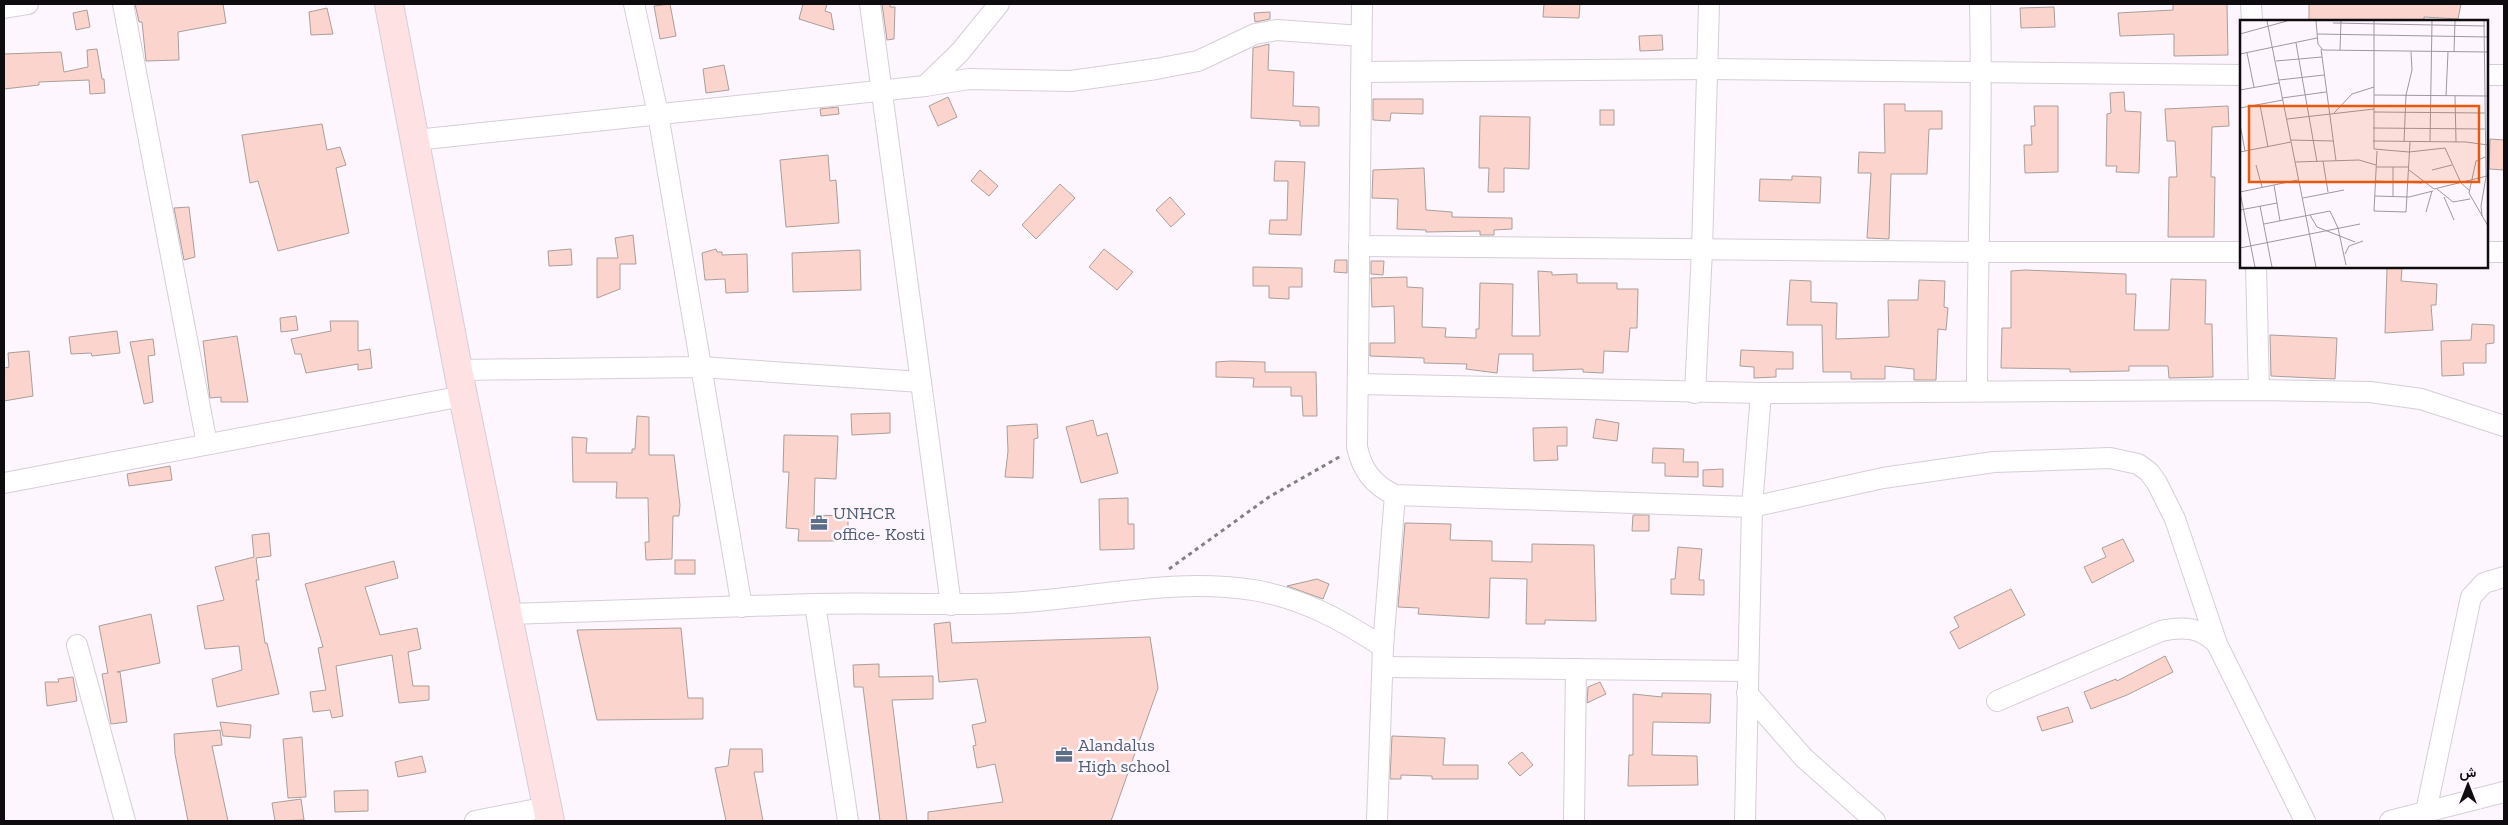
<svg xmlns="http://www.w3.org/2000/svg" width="2508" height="825" viewBox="0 0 2508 825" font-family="'Zilla Slab',Vazirmatn,serif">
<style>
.building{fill:#fbd5cd;stroke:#aa9e9b}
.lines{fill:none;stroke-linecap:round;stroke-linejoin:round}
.street-casing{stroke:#d6ced6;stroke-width:22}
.secondary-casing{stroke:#d6ced6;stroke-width:30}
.path{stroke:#857f85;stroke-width:3;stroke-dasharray:4 4;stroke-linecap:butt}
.street{stroke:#fff;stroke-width:20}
.secondary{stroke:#fee1e2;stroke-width:28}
.labels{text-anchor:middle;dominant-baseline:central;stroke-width:5;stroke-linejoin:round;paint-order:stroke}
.service-label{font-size:18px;fill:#4e5e75;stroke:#fef6fe;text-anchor:start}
.inset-road{fill:none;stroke:#9e989e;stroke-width:1}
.view{fill:#e8590c;fill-opacity:0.15;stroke:#e8590c;stroke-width:2.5}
.inset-edge{fill:none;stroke:#0f0c0f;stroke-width:2.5}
</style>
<rect width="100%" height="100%" fill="#fef6fe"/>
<g class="building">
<polygon points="135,4 223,4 226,23 178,32 179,60 146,61 142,22 139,22"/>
<polygon points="670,4 676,36 660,39 654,6"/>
<polygon points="803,4 827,4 825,11 831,13 834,30 799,19"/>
<polygon points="882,4 890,4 890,7 895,7 894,39 887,40"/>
<polygon points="1544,4 1580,4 1579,18 1543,17"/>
<polygon points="2173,4 2227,4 2228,55 2174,56 2174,34 2120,36 2118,13 2173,10"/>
<polygon points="2309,4 2461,4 2458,19 2424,17 2424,21 2309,21"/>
<polygon points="2054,7 2055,27 2021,28 2020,8"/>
<polygon points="327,8 333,34 311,35 309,12"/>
<polygon points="87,10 90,27 76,30 73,13"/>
<polygon points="1270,12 1270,19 1255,22 1254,13"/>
<polygon points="1662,35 1663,50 1640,51 1639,36"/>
<polygon points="1269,44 1268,70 1294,72 1293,106 1319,107 1319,126 1300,126 1300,121 1251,118 1253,48"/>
<polygon points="97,49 102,79 104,79 105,93 90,94 89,80 39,82 39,85 4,89 4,54 61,52 64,72 88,67 87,50"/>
<polygon points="724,65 729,90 706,93 703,69"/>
<polygon points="2124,92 2125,111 2141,112 2139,173 2116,172 2117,166 2106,166 2107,114 2111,113 2110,93"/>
<polygon points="948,97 957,117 938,126 929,106"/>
<polygon points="1373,99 1423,99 1423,114 1391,113 1390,121 1373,120"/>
<polygon points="1884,104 1905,104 1905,111 1942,111 1942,129 1929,129 1927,174 1891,174 1889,239 1867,238 1871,173 1858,173 1859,152 1885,153"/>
<polygon points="2034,106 2058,106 2058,172 2025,173 2024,145 2032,145 2031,126 2035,126"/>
<polygon points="2228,106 2229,126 2212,127 2211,177 2215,177 2214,237 2168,237 2169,177 2177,177 2175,141 2167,141 2165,109"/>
<polygon points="838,107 839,114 821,116 820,109"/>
<rect x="1600" y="110" width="14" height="15"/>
<polygon points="1480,116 1530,117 1529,169 1504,168 1504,192 1488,192 1489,168 1479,168"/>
<polygon points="322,124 327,150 340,147 346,165 336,168 349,233 278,251 258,181 250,183 242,135"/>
<polygon points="2490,139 2504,140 2504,170 2489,169"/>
<polygon points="828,155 830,181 836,180 839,223 786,227 780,160"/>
<polygon points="1275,161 1305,162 1301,235 1269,234 1270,220 1287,220 1288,181 1274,181"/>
<polygon points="1424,168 1426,210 1452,212 1452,217 1512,218 1512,229 1494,230 1494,235 1480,235 1480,231 1426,232 1426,230 1397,229 1398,199 1372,198 1373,170"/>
<polygon points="980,170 998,186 989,196 971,181"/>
<polygon points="1792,176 1821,177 1820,203 1759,201 1760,179 1792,180"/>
<polygon points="1060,184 1075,198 1036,239 1022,225"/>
<polygon points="1170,197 1185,214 1171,227 1156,210"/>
<polygon points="189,207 195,257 184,260 174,208"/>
<polygon points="633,235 636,264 620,264 620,289 597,298 597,258 618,258 615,238"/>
<polygon points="571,249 572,265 549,266 548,251"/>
<polygon points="716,249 717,252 722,252 722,255 747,254 748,292 726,293 725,279 705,280 702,253"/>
<polygon points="1104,249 1133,272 1117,290 1089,267"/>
<polygon points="860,250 861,290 793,292 792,253"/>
<polygon points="1335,260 1347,260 1347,273 1334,272"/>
<polygon points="1371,261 1384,261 1383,275 1371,274"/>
<polygon points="1253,267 1302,268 1302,287 1289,287 1289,299 1269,298 1269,286 1253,286"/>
<polygon points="2387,268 2402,268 2401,281 2437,284 2436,305 2431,305 2433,330 2385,333"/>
<polygon points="2025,270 2126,274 2126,294 2136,294 2134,330 2169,330 2171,279 2206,280 2205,324 2212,324 2213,377 2169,378 2168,366 2129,366 2129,371 2070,372 2070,369 2001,368 2002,328 2011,328 2011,271"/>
<polygon points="1538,271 1552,272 1552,275 1577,274 1577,283 1617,283 1617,289 1638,289 1637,328 1630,328 1628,352 1604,351 1603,373 1583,372 1583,369 1533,371 1533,354 1499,354 1497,373 1466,369 1467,364 1424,363 1424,358 1370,356 1370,343 1395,343 1394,306 1372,307 1371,278 1407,277 1407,287 1423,288 1422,327 1446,328 1445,337 1476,338 1476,329 1479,329 1480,283 1513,284 1512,336 1540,336"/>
<polygon points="1790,280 1811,281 1811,302 1837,303 1836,339 1889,337 1888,300 1918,300 1919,280 1945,281 1944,307 1948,308 1946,330 1938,329 1936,380 1914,380 1914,369 1885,366 1885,379 1851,379 1851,372 1823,372 1822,325 1787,325"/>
<polygon points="296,316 298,330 281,332 280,318"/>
<polygon points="330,321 358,321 358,351 370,349 372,368 358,370 358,364 306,373 301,354 295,354 291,339 331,331"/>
<polygon points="2472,324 2494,325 2494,343 2486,344 2486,363 2463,363 2464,375 2442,376 2441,341 2471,340"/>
<polygon points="117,331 120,353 92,356 91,353 71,354 69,337"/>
<polygon points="2270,335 2337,338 2335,379 2271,376"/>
<polygon points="237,336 248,402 221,402 221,397 210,398 203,341"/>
<polygon points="153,339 155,355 148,356 153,402 144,404 130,342"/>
<polygon points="1741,350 1793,352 1793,369 1776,369 1776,377 1754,378 1754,367 1740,366"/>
<polygon points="29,351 33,396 4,401 4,368 9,367 8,353"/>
<polygon points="1231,361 1265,362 1265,372 1316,372 1317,416 1303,416 1302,396 1291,396 1291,387 1253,387 1254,378 1216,377 1216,362"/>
<polygon points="890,413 890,433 852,435 851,414"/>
<polygon points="637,416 649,417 649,455 674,455 680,505 679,516 673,516 672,559 646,560 645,542 649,542 648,498 616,498 617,482 573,482 572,437 587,438 586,453 632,453 632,449 635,449"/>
<polygon points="1596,419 1619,423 1617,441 1593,438"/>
<polygon points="1093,420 1097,436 1107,433 1118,473 1081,483 1066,427"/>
<polygon points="1037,424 1038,438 1034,439 1033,478 1005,477 1008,451 1007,426"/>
<polygon points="1567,427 1567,446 1557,446 1558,460 1534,461 1533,428"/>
<polygon points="784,435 838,436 836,479 815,478 814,515 848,516 848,541 798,541 799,529 786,528 789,472 783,472"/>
<polygon points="1653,448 1684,449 1683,462 1698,462 1698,477 1665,476 1665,463 1652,463"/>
<polygon points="170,466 172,480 129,486 127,474"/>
<polygon points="1723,469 1723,487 1703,486 1703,470"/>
<polygon points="1128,498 1128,524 1134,524 1134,549 1100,550 1099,499"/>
<polygon points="1633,515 1649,515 1649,531 1632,531"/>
<polygon points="1405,523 1451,524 1450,540 1492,541 1492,561 1532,562 1532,544 1594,545 1596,621 1545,620 1545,624 1526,624 1527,579 1490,578 1489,618 1418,614 1419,608 1398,607"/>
<polygon points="269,533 271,556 256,558 259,580 256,580 265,643 267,643 279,694 217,707 212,679 242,670 239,646 205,649 197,606 224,600 215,567 254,557 252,535"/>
<polygon points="2123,539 2134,561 2092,583 2084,567 2106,557 2102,548"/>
<polygon points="1678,547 1702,549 1699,580 1704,580 1704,595 1671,594 1671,579 1675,579"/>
<rect x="675" y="560" width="20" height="14"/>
<polygon points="394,561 398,578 365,587 380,635 417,628 421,649 408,652 413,686 429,686 429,700 399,703 392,655 336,666 343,716 332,718 330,710 313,712 310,692 326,690 318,648 323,647 305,584"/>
<polygon points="1317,579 1329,584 1323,599 1287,586"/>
<polygon points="2011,589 2025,615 1959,649 1950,632 1959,627 1954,617"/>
<polygon points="151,614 160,663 117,672 120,672 127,722 111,724 102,674 108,673 99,626"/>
<polygon points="950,622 952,643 1150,637 1158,688 1111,821 928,821 928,812 1003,802 995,764 977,768 973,746 976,745 972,725 986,722 977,679 939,682 934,624"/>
<polygon points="681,628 688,698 703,698 703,719 597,720 577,630"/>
<polygon points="2165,656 2173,672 2127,695 2091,709 2084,692 2116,679 2117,681"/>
<polygon points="879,664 879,677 933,676 933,699 892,700 907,821 880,821 863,687 854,687 853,665"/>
<polygon points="73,677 77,701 47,706 45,682 59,682 58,679"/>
<polygon points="1600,682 1606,694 1587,703 1588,687"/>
<polygon points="1662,693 1711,694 1710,723 1653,722 1652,755 1697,756 1698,785 1628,786 1629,755 1633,755 1633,694 1662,697"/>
<polygon points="2068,707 2073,722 2042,731 2037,717"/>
<polygon points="220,722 251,725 250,738 223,736"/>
<polygon points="220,730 222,745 212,746 228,821 188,821 175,754 174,734"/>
<polygon points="1392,736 1445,738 1443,765 1478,765 1478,779 1432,779 1432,776 1401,775 1401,779 1390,779"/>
<polygon points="302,737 306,797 288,798 283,739"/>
<polygon points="730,749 762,749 763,772 754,772 763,821 726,821 715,768 728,766"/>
<polygon points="1522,752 1533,765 1520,776 1508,763"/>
<polygon points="422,756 426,772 398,777 395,762"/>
<polygon points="368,790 368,811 335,812 334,791"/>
<polygon points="301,799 304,820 275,821 272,803"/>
</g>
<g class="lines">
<g class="street-casing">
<g id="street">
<polyline points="123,4 207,444"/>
<polyline points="634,4 658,114 742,607"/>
<polyline points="870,4 951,605"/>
<path d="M1362,4l-5,443c5,23 16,38 38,48l357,12 131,-29 111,-16 116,-4 28,6 11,8 8,11 18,36 42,125 88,177"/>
<polyline points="2251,4 2252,21"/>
<polyline points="4,8 28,4"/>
<polyline points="1362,72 1707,69 2242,75"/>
<polyline points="2487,75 2504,75"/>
<polyline points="925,86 960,52 999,4"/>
<polyline points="416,140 925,86 969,79 1071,81 1156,69 1198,61 1255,34 1277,30 1361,36"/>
<polyline points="1359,246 1977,252 2242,252"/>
<polyline points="2487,252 2504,252"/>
<polyline points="2256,266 2259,390"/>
<polyline points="459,370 701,367 921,382"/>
<polyline points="1359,384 1761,393 2259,390 2370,392 2421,399 2504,426"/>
<path d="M1977,390c0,-128 6,-257 3,-386"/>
<polyline points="1695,393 1702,250 1709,4"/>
<polyline points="4,483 463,396"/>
<polyline points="815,604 848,821"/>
<path d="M509,614c101,-3 203,-7 304,-10 65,-2 131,2 196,-1 82,-4 162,-26 244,-13 49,8 89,30 130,57"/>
<polyline points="77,645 125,821"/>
<polyline points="1383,667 1747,671"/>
<polyline points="1747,693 1804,758 1875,821"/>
<path d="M1997,701l164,-70c22,-5 40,-4 56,13"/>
<polyline points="475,821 547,807"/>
<polyline points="1377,821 1383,647 1395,495"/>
<polyline points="1574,821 1576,669"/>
<polyline points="1745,821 1752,507 1761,393"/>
<polyline points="2390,821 2504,792"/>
<polyline points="2424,821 2471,597 2484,583 2504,577"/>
</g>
</g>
<g class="secondary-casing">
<polyline id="secondary" points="389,4 463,396 550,821"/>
</g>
<polyline class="path" points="1169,569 1269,497 1341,456"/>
<use href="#street" class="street"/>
<use href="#secondary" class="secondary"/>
</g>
<defs>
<g id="office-bare" transform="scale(1.35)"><path d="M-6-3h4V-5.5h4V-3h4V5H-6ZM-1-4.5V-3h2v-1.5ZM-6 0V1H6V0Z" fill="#5c6f8a" stroke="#fef6fe" stroke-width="2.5" paint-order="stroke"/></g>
</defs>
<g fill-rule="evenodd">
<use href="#office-bare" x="819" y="523"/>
<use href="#office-bare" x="1064" y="755"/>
</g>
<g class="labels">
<g class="service-label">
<text x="833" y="513">UNHCR<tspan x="833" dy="21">office- Kosti</tspan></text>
<text x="1078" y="745">Alandalus<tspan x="1078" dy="21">High school</tspan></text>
</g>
</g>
<g transform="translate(2240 20)">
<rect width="248" height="248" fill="#fef6fe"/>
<path class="inset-road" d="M27,1l49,246M76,1l2,23 5,6 165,2M134,1v128l35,3 36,-4 16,35 9,8M93,3l152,3M0,14l47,-13M77,14l171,3M56,23l21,119M81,29l15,112M100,30l1,-29M214,32l1,-31M7,33l7,34M0,34l77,-16M36,41l46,-4M39,60l45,-5M0,70l39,-7M134,75l114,1M206,76l2,-44M215,76l1,46M42,78l44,-6M20,85l8,42M0,88l43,-8M134,92l111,1M94,93l18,-19 22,-7M47,99l87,-10M0,104l5,27M133,108l112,1M51,120l42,1M133,121l93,1 22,3M164,122l2,-47 6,-25 -1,-18M190,122l2,-121M137,131l-3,60 32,1 4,-70M0,132l51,-10M245,137l-9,4 -7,32 19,33M83,141l5,31M55,142l64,-2 17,5M16,145l6,22M136,147h33M169,150l25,19 53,-13M192,150l20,-5M135,161l47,2M34,165l6,36M197,169l16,13 17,-3M0,172l15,75M0,172l58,-12M135,176l34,1 24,-6M153,177v-30M204,177l10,23M63,178l41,-8M20,186l12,61M0,190l37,-7M186,192l6,-21M70,195l7,12 38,15M242,196l-1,-10 5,-29 -2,-156M24,204l66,-13 8,17 8,37M0,228l120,-24M105,234l4,-8 14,-5"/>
<path class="view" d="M9,86h230v76h-230z"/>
<rect width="248" height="248" class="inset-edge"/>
</g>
<rect width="2508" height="825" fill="none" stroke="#0f0c0f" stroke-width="10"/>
<g transform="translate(2468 785)" stroke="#fef6fe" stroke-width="4" paint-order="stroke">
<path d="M0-4L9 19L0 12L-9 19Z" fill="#0f0c0f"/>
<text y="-8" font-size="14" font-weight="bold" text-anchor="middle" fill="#0f0c0f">ش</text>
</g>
</svg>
